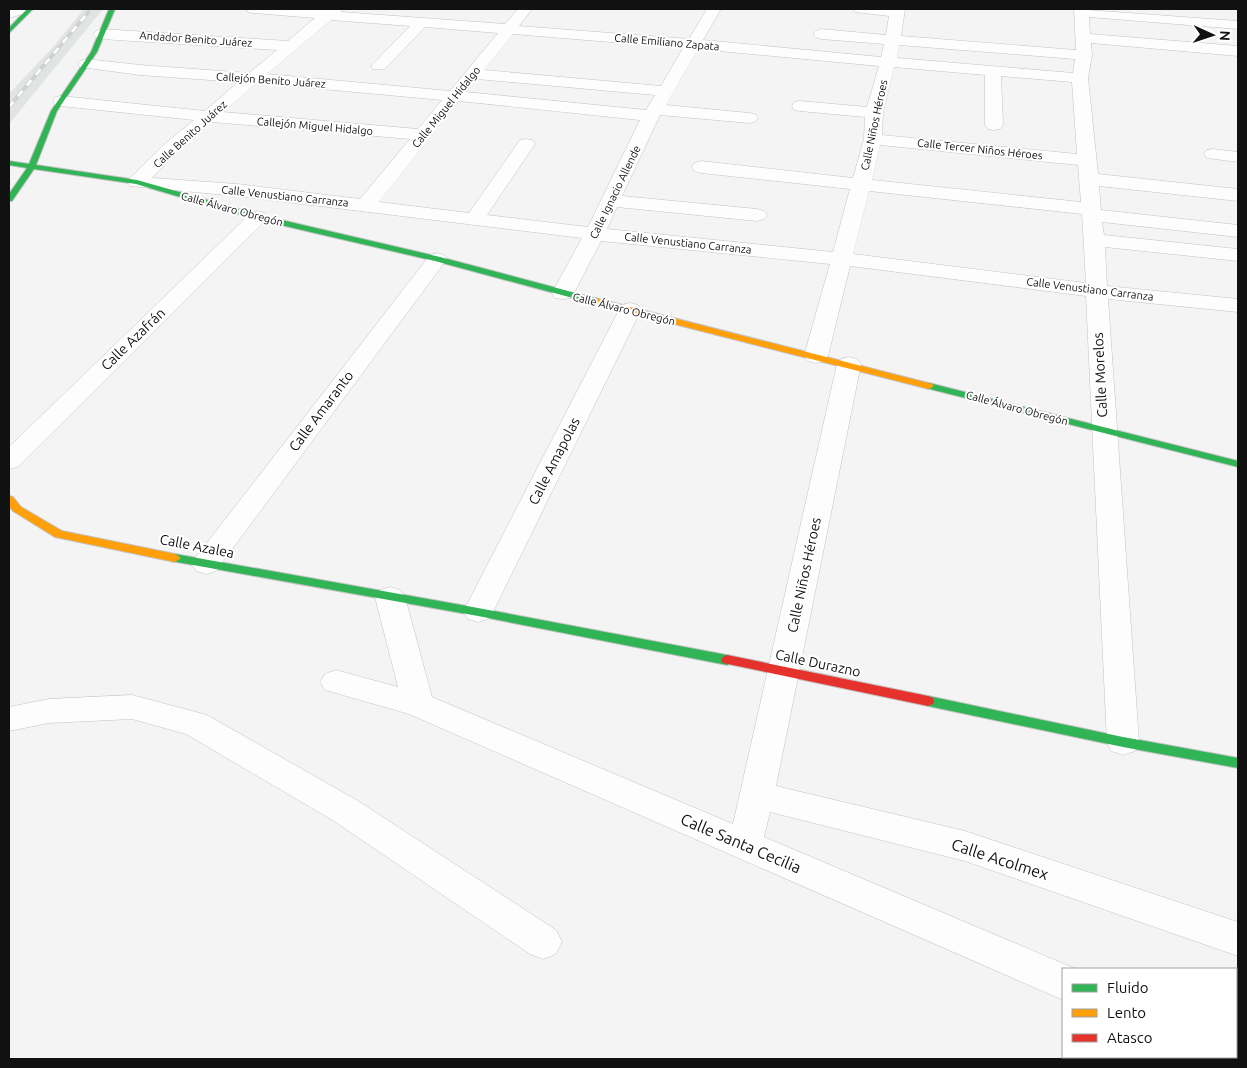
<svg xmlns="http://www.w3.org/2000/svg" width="1247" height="1068" viewBox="0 0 1247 1068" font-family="Ubuntu,sans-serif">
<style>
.built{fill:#e1e5e2}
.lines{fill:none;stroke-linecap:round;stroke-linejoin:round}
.street-casing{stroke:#c3c3c3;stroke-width:1}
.fast-casing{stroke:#c3c3c3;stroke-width:2}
.slow-casing{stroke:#c3c3c3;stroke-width:2}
.jam-casing{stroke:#c3c3c3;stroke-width:2}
.street{fill:#fdfdfd;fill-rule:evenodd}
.fast{fill:#30b455;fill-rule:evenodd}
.slow{fill:#ff9f0a;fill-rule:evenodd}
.jam{fill:#e5322d;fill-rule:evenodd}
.rail-casing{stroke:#d1d1d1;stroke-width:4}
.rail{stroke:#fff;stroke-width:2.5;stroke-dasharray:7;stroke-linecap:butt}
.labels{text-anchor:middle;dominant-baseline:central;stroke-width:4;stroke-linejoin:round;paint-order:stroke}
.far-street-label{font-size:11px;fill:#101110;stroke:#fff}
.street-label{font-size:14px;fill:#101110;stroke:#fff}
.near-street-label{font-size:16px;fill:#101110;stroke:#fff}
</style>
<rect width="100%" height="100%" fill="#f4f4f4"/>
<polygon class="built" points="84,9 103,9 9,124 9,94 52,48"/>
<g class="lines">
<g class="street-casing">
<g id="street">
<polygon points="9,9 32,9 30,12 9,18"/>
<path d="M246,9h96l-1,3 164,12 13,-15h14l-13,17 170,13 18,-30h14l-18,31 178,17 3,-13 -63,-5 -5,-2 -3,-3 3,-3 5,-2 65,6 3,-19 -34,-4 -2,-3h52l-4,27 175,14 -2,-41 164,12v8l-149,-12 1,17 148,12v10l-147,-13 1,12 -4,23 10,96 140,15v12l-139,-15 2,24 137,15v12l-136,-15 2,13 134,14v12l-133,-14 2,39 131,13v13l-130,-13 31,443 -4,9 -12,4 -12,-4 -4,-9 -21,-446 -236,-30 -22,90 -4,5 -8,2 -8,-2 -4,-5 26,-92 -229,-23 -27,52 -3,5 -8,1 -8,-1 -3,-5 30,-55 -345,-42 -107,-10 -2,-4 2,-4 37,-36 27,-22 -133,-14 -6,-1 -2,-4 2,-4 6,-1 144,15 33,-29 -98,-7 -60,-8 -2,-3 2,-3 6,-2 54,6 109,8 28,-23 -176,-11 -5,-2 -3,-3 3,-3 5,-2 187,12 27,-23 -62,-5 -5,-1zM331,20l79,6 -39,40 2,3h12l40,-42 73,6 -48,58 -183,-17zM513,34l170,14 -22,38 -177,-16zM899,45l176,14 -2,14 -176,-15zM698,49l181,17 -12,41 -67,-6 -6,1 -2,4 2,4 6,1 65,6 -1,22 -11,39 -152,-17 -7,2 -2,4 2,4 7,2 149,16 -17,63 -226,-23 10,-22 140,14 7,-2 3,-4 -3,-4 -7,-2 -135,-13 38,-81 89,8 6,-1 3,-4 -3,-4 -6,-1 -83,-8zM894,67l91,8v50l3,4 6,1 6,-1 3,-4 -2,-49 71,6 5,72 -195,-19 1,-22zM477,79l178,16 -9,15 -180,-18zM257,83l185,17 -24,29 -195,-17zM459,101l181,19 -52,107 -101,-12 48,-71 -3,-4 -6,-1 -6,1 -51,73 -90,-11zM212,122l198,17 -50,60 -123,-15 -85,-6 27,-28zM880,145l198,20 3,37 -209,-22zM869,191l213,23 4,69 -233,-29z"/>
<polygon points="1213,149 1238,152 1238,162 1207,158 1204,154 1207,150"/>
<polygon points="258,211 265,213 268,217 265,221 18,467 9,469 9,447 251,213"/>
<polygon points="437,253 444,255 447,259 216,571 206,574 196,571 192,564 196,557 430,255"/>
<polygon points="630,303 638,305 641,310 493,612 488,619 478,622 468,619 463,612 619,310 622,305"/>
<polygon points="849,357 857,359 861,364 776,786 965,831 1238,922 1238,956 965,861 770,812 764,837 1076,969 1063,969 1063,1000 409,714 325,690 320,682 325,674 336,670 398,687 375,597 380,590 390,587 400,590 405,597 432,697 733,824 837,364 841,359"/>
<polygon points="132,695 207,715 358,801 556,930 562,942 556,954 543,959 530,954 334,821 186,734 132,719 49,723 9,731 9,707 49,699"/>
<polygon points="1236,1037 1238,1037 1238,1059 1217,1059 1216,1057 1236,1057"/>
</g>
</g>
<g class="fast-casing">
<g id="fast">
<polygon points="27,9 33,9 9,33 9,28"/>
<polygon points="109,9 115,9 97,52 57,111 36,165 137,180 260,215 440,257 598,299 599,301 595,304 435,261 255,219 136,184 34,169 12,201 9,201 9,194 27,168 9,165 9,161 29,164 51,111 91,52"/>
<polygon points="929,383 1238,461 1238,467 926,388 924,386 926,384"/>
<polygon points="175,554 478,608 727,655 731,657 733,660 731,663 727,665 478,616 171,561 169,558"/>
<polygon points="928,696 1123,737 1238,758 1238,768 1123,747 928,706 923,704 922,701 923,698"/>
</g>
</g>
<g class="slow-casing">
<g id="slow">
<polygon points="595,298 932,384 934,386 929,389 592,303 592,299"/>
<polygon points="9,496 13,497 21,507 62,531 175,554 181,558 175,562 55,537 13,511 9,506"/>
</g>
</g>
<g class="jam-casing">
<polygon id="jam" points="727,655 928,696 933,698 934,701 933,704 928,706 723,663 721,660 723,657"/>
</g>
<use href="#street" class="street"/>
<use href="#fast" class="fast"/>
<use href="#slow" class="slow"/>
<use href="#jam" class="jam"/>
<g class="rail-casing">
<polyline id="rail" points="9,107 91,9"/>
</g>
<use href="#rail" class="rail"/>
</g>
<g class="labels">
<g class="far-street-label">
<text transform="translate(196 39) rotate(4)">Andador Benito Juárez</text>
<text transform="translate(667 42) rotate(5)">Calle Emiliano Zapata</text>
<text transform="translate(271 80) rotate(4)">Callejón Benito Juárez</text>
<text transform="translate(446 107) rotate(-51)">Calle Miguel Hidalgo</text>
<text transform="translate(874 125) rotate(-78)">Calle Niños Héroes</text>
<text transform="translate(315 126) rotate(5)">Callejón Miguel Hidalgo</text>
<text transform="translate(190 134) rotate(-42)">Calle Benito Juárez</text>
<text transform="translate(980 149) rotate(6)">Calle Tercer Niños Héroes</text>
<text transform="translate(615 192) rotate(-64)">Calle Ignacio Allende</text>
<text transform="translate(285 196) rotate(6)">Calle Venustiano Carranza</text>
<text transform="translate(232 209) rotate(15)">Calle Álvaro Obregón</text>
<text transform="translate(688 243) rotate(6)">Calle Venustiano Carranza</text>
<text transform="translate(1090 289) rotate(7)">Calle Venustiano Carranza</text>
<text transform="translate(624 309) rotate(14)">Calle Álvaro Obregón</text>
<text transform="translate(1017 408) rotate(15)">Calle Álvaro Obregón</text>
</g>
<g class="street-label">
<text transform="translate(133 339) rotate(-44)">Calle Azafrán</text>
<text transform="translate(1100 375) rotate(-93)">Calle Morelos</text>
<text transform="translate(321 411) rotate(-53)">Calle Amaranto</text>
<text transform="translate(554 461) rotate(-63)">Calle Amapolas</text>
<text transform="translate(197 546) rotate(11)">Calle Azalea</text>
<text transform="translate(804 575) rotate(-78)">Calle Niños Héroes</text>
<text transform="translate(818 663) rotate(12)">Calle Durazno</text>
</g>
<g class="near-street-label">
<text transform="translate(741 843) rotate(23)">Calle Santa Cecilia</text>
<text transform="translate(1000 859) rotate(18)">Calle Acolmex</text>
</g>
</g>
<rect width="1247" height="1068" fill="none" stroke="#101110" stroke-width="20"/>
<rect x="1062" y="968" width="175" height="90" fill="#ffffff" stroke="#9fa09f"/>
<rect x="1072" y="984" width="25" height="8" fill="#30b455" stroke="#9fa09f"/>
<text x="1107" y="993" font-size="15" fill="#101110">Fluido</text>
<rect x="1072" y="1009" width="25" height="8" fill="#ff9f0a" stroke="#9fa09f"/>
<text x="1107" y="1018" font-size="15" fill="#101110">Lento</text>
<rect x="1072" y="1034" width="25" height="8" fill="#e5322d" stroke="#9fa09f"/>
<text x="1107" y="1043" font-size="15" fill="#101110">Atasco</text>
<g transform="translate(1212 35) rotate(93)" stroke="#ffffff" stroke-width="4" paint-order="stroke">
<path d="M0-4L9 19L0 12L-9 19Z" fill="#101110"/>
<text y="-8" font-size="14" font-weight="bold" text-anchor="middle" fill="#101110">N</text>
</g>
</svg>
